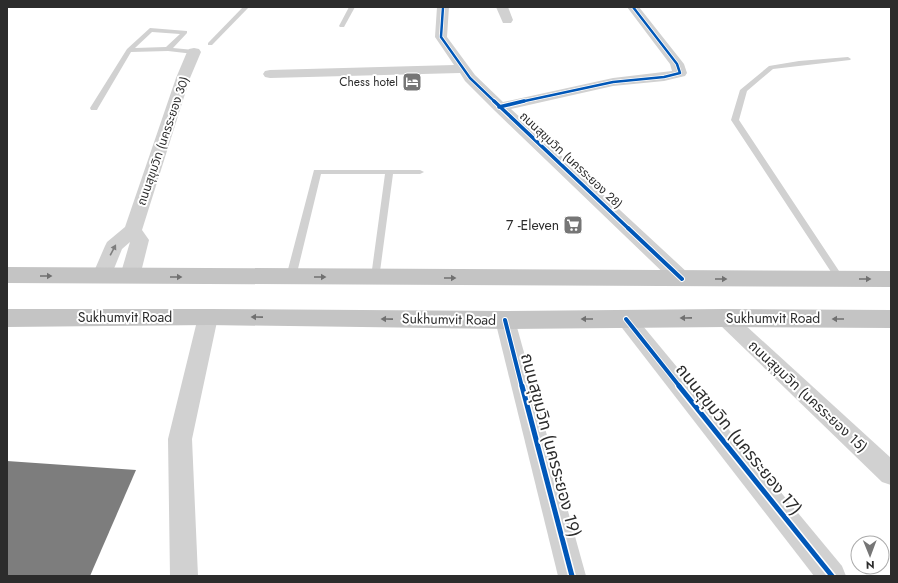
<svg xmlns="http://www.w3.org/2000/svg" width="898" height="583" viewBox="0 0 898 583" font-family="Jost,'Noto Sans Thai',sans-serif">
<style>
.building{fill:#7d7d7d}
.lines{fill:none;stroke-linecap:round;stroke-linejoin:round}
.service{fill:#d1d1d1;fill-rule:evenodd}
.minor{fill:#d1d1d1;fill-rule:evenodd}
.primary{fill:#c4c4c4;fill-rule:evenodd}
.cycleway-far3-casing{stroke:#fff;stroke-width:4}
.cycleway-far2-casing{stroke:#fff;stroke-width:5.5}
.cycleway-far1-casing{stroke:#fff;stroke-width:6}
.cycleway-casing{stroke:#fff;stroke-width:8}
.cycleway-far3{stroke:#0057b8;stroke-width:2.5}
.cycleway-far2{stroke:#0057b8;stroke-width:3.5}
.cycleway-far1{stroke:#0057b8;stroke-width:4}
.cycleway{stroke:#0057b8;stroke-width:5}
.oneway{fill:#7e7e7e}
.oneway2{fill:#707070}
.labels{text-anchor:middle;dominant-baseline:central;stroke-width:4;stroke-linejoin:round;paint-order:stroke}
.far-poi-label{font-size:12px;fill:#2c2c2c;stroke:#fff;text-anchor:end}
.far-street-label{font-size:12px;fill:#2c2c2c;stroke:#fff}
.poi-label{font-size:14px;fill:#2c2c2c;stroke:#fff;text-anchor:end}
.street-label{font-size:14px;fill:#2c2c2c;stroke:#fff}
.near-street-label{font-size:17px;fill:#2c2c2c;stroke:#fff}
</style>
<rect width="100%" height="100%" fill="#fff"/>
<polygon class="building" points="7,461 136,470 90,576 7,576"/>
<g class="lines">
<g class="service">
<polygon points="243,7 249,7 212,45 208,45 208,43"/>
<polygon points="349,7 355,7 344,27 340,27 339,26"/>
<path d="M150,28l37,3v2l-14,15 21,2 3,2 -3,2 -26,-3 -37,1 -33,56 -1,2h-6l-1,-2 37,-59zM152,32l28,2 -14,13 -31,1z"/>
<polygon points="848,57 851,59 850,60 773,69 747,91 739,120 843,277 845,279 843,281 837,281 731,120 740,90 769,66 799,61"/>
<polygon points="314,170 420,170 424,172 420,174 393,174 379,279 373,279 371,277 385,174 321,174 296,277 294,279 288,279 286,277"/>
</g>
<g class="minor">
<polygon points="437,7 449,7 447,37 475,75 503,102 613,78 672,71 670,64 627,7 639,7 684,64 687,73 685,76 664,81 613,86 511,109 689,274 692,279 689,284 682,286 675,284 494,110 465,81 460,73 270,78 265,77 263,74 265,71 270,70 454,65 435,37"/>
<polygon points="496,7 508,7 513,20 511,23 503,23"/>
<polygon points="194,48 199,49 201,52 190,78 142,230 149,240 140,276 137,281 130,283 123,281 120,276 130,242 122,249 109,281 102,283 95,281 92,276 105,246 107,242 125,227 176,78 187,52 189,49"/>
<polygon points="208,309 215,312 218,317 192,439 198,576 170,576 168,439 198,317 201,312"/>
<polygon points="725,310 732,313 891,458 891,485 882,482 718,323 715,318 718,313"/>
<polygon points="626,311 633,314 842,566 846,576 814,576 619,324 616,319 619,314"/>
<polygon points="505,312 512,314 515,320 586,576 558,576 495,320 498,314"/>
</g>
<g class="primary">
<polygon points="7,267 891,271 891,287 7,283"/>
<polygon points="7,309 208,309 505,311 725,309 891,310 891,328 725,327 505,329 208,325 7,327"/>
</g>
<g class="cycleway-far3-casing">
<g id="cycleway-far3">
<polyline points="443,7 441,37 470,78 495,102"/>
<polyline points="520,102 613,82 664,77 680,73 677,64 633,7"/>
</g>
</g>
<g class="cycleway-far2-casing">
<g id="cycleway-far2">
<polyline points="494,101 629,229"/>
<polyline points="499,107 524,101"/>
</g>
</g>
<g class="cycleway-far1-casing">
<g id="cycleway-far1">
<polyline points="628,228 682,279"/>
<polyline points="626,319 680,387"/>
<polyline points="505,320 522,387"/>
</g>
</g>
<g class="cycleway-casing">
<g id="cycleway">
<polyline points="522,386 572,576"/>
<polyline points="679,386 832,576"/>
</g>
</g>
<use href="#cycleway-far3" class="cycleway-far3"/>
<use href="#cycleway-far2" class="cycleway-far2"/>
<use href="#cycleway-far1" class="cycleway-far1"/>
<use href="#cycleway" class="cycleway"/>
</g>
<defs><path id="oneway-solid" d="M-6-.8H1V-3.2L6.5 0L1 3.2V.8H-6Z"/></defs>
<use class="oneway" href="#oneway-solid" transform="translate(113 250) rotate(-62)"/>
<g class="oneway2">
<use href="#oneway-solid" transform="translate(46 276)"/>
<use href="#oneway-solid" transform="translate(176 277)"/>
<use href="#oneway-solid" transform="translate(320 277)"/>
<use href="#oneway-solid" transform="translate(450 278)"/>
<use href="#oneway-solid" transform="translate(721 279)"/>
<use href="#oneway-solid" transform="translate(865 279)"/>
<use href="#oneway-solid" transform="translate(257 317) rotate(-179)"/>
<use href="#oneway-solid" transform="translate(686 318) rotate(179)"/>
<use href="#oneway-solid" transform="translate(387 319) rotate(-179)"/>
<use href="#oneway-solid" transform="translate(587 319) rotate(180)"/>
<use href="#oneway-solid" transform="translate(838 319) rotate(-180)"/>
</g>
<defs>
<g id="hotel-square" transform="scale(1)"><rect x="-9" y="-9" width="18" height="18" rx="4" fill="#767676" stroke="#fff"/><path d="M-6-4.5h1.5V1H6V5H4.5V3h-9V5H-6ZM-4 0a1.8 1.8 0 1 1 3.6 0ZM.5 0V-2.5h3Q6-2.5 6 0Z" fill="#fff"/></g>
<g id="supermarket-square" transform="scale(1)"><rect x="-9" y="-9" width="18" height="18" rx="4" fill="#767676" stroke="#fff"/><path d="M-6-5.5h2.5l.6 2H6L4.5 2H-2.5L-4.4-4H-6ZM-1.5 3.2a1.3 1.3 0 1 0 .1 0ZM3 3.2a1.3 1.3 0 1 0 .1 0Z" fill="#fff"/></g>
</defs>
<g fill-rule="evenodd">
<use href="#hotel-square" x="412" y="82"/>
<use href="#supermarket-square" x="573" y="225"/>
</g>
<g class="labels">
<g class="far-poi-label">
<text x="398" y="82">Chess hotel</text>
</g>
<g class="far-street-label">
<text transform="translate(163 141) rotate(-71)">ถนนสุขุมวิท (นครระยอง 30)</text>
<text transform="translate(571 160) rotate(43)">ถนนสุขุมวิท (นครระยอง 28)</text>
</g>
<g class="poi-label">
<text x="559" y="225">7 -Eleven</text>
</g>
<g class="street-label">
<text x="125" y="317">Sukhumvit Road</text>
<text x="773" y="318">Sukhumvit Road</text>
<text transform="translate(449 319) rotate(1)">Sukhumvit Road</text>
<text transform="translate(808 396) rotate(43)">ถนนสุขุมวิท (นครระยอง 15)</text>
</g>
<g class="near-street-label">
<text transform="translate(739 439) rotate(51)">ถนนสุขุมวิท (นครระยอง 17)</text>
<text transform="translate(551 445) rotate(75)">ถนนสุขุมวิท (นครระยอง 19)</text>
</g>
</g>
<rect width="898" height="583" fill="none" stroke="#2c2c2c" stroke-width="16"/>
<g transform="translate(870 555) rotate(179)"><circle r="19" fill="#ffffff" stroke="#ababab"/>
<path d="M0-3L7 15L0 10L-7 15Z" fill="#767676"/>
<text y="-6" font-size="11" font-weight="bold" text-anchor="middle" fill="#2c2c2c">N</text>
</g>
</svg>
